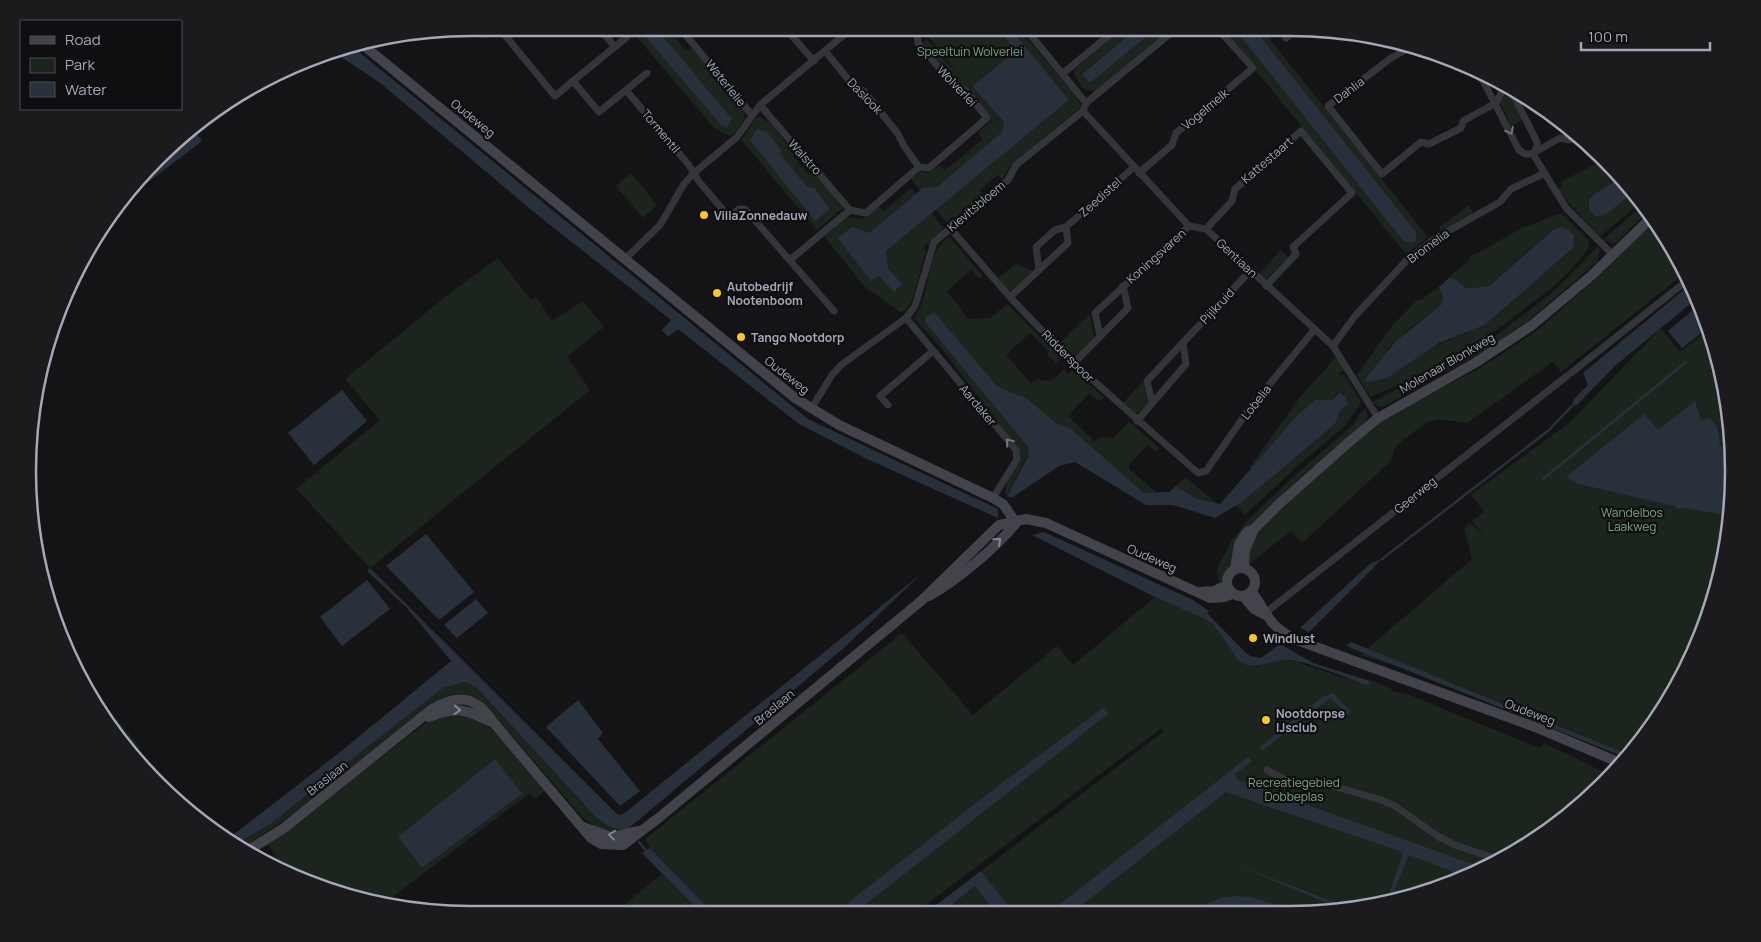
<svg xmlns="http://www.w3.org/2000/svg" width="1761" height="942" viewBox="0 0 1761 942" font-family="Manrope,sans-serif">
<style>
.green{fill:#1b241d;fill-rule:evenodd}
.water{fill:#28313b}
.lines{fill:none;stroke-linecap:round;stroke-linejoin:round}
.stream{stroke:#28313b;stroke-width:2.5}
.street{stroke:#34353b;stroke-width:7}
.secondary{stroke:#42434b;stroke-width:10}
.oneway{stroke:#72747f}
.oneway2{stroke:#828591}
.poi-dot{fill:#ffc622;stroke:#0f0f11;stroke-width:2}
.labels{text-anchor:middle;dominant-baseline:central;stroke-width:4.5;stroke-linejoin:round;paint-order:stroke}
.park-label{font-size:12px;fill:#79a57f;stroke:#0f0f11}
.street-label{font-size:12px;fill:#a4a8b7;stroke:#0f0f11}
.poi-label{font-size:12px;font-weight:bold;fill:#a4a8b7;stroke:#0f0f11;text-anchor:start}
.rim{fill:none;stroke:#a4a8b7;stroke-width:2.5}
</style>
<rect width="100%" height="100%" fill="#141416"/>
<g class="green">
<path d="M639,28h5l-1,5 8,10 81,76 -77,-91h19l-4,3 16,20 6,-3 53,64c0,8 -8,20 -15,24l-16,-8 -79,-93z"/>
<polygon points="922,28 997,28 1011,45 1011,55 972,86 1004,122 1002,132 937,187 920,190 911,179 920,172 929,173 940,165 945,170 983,139 978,133 992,120 968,89 958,85 923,43 927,39 964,82"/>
<polygon points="1010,28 1018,28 1075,95 1080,104 1080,108 1010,166 1002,179 998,175 980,190 984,195 948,224 936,209 1069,100"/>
<polygon points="1123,28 1137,28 1082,73 1090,83 1157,28 1172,28 1095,92 1085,90 1074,76 1075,69"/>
<polygon points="1221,28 1234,28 1403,241 1414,243 1416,241 1416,232 1254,28 1261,28 1428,237 1406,254"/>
<polygon points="1507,95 1511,97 1523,120 1511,126 1500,102 1502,97"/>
<polygon points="760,116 767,122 769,121 788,145 797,152 793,156 809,175 813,171 842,206 843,208 817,230 741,140 757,117"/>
<polygon points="1603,160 1614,172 1614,181 1608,188 1591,196 1588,206 1636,194 1642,201 1602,235 1598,235 1557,190 1563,186 1561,182"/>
<polygon points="631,173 657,205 643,218 616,186"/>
<polygon points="911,188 916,194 869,233 871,281 879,276 902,284 888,268 886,251 932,213 943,228 929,244 926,243 923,249 926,250 912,300 905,311 900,312 865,287 824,236 847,217 863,219 879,206 884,211"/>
<polygon points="1644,204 1648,211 1618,241 1613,243 1603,240"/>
<polygon points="1469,205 1473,213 1441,231 1439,227"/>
<polygon points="1561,213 1588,240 1589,248 1570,271 1553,287 1482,341 1421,375 1370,397 1357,375 1391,327 1417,300 1420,300 1439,287 1443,297 1441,305 1407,331 1386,351 1425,350 1485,325 1573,248 1554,229 1490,284 1484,287 1466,288 1455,279 1449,278 1450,276 1468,262 1470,257 1522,228"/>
<path d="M1654,220l32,52 -125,100 -8,-10 -86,61 -29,-4 -11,3 -24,18 -8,8 -5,14 -88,81 -11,-12 -42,33c-3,-12 2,-24 10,-33l40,-40 79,-69 102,-54 54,-35 62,-54z"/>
<path d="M949,237l34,39 -3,3 -9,-9 -24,21 21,28 22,-1 17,-14 54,54 -5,6 -9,-10 2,-3 -19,-18 -24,22 25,28 8,-4c11,6 17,-2 25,-10l4,5 4,-4 33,28 -6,3 -10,-7 -21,22 26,25 8,-4 11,1 16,-17 30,27 -3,4 -8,-7 -19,20v4l28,24h-13l-5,-3 -68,-61 -16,-7 -29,-24 -29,-12 32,65 -22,46 -2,-3 2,-14 14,-24 -3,-7 -76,-100 -28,-31c18,-24 10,-64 35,-81z"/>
<polygon points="1598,246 1600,251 1597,262 1528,321 1491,347 1385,406 1380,407 1372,402 1397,389 1414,383 1490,340 1552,293"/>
<polygon points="1281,250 1288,257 1266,279 1260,273"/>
<polygon points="498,258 531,300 536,297 552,321 583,301 604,327 567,357 590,390 370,568 296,489 380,420 345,379 445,297"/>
<polygon points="1015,264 1034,271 1013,290 1007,290 997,279"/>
<polygon points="1090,314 1094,337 1078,355 1070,356 1059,344"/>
<polygon points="1661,328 1680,352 1709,330 1718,356 1733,442 1730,529 1710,613 1674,692 1630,755 1454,683 1360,655 1472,559 1464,529 1470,523 1484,535 1472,521 1484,512 1471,495 1570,422"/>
<polygon points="1336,357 1344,370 1339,373 1340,376 1344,374 1361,402 1346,425 1303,461 1245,515 1236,505 1335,424 1339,412 1346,406 1337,393 1332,400 1272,445 1250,471 1250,467 1300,397"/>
<polygon points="1143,381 1148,404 1137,414 1122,404"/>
<polygon points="1366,409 1368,418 1365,423 1303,475 1241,534 1232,566 1219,583 1217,568 1232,540 1247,521 1293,477 1353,425 1361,412"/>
<polygon points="1185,477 1215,502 1195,498 1176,486"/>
<polygon points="1155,597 1203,617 1212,623 1239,661 1256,667 1279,659 1294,661 1368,686 1370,681 1372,681 1392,689 1391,691 1407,694 1539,748 1544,743 1610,775 1537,840 1433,891 1348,911 935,912 973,882 981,871 1164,731 1163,727 916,912 713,913 650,848 645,839 902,633 973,715 1057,646 1073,665"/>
<path d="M465,682l12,6 107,117 22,20 15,5c-14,4 -26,-4 -38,-12l-95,-110c-16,-14 -32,-19 -51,-7l-128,102 -67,46 -6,-5c26,-15 49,-32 73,-50 10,-9 20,-15 29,-24l105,-82z"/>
<path d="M462,713l25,12 21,21 37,45 -10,8 -5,-6 -147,111 -27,-5 -72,-30 -16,-25 156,-120 9,-6zM522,794l-100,74 -24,-31z"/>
<polygon points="116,718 140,748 132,755 111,721"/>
<polygon points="662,874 701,913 614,913"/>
</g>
<g class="water">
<polygon points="644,28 656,28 732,119 727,128 721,125 644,35"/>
<polygon points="997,28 1010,28 1069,100 886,251 888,268 902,284 894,292 879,276 871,281 838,238 852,227 869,233 923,188 937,187 1002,132 1004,122 972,86 1011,55 1011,45"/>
<polygon points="1137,28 1157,28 1090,83 1082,74"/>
<polygon points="1234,28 1254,28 1416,232 1416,241 1413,243 1403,241"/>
<polygon points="353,47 808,419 998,509 998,518 867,459 799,424 678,329 668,337 662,330 671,320 540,217 379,82 332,51"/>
<polygon points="193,128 202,141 126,199"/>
<polygon points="757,129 767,132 781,150 780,154 807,187 814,188 830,209 815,221 750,140"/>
<path d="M1614,172l22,22c-18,5 -26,24 -41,22l-6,-6v-11c7,-9 18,-10 25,-18z"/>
<polygon points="1561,227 1568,230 1574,235 1573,248 1485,325 1439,343 1387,378 1367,382 1365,379 1396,341 1441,305 1443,297 1439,287 1449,278 1455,279 1466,288 1484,287 1490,285 1554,229"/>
<polygon points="1691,284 1697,298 1615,366 1577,405 1572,406 1574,399 1588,385 1583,373"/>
<polygon points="1699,305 1708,328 1682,348 1668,331"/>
<polygon points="934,312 997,386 1026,398 1055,422 1071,429 1144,493 1169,492 1176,486 1195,498 1220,504 1296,417 1315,400 1332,400 1339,393 1346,397 1348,404 1339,412 1335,424 1242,502 1215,518 1173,505 1146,505 1075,462 1059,466 1013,497 1007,497 1028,456 1028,447 925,322 925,318"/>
<polygon points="342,390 367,421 314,465 288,433"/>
<polygon points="1695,401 1701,420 1709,418 1717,426 1720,445 1729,452 1732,450 1730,516 1685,508 1678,509 1674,506 1579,484 1566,477 1644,414 1658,430"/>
<path d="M1044,532l149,68 16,11 -2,2 38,39 5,4 11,2 19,-14 33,19 57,18 -2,5c-21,-8 -56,-23 -77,-26 -19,-2 -35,13 -52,1l-27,-38 -9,-5 -48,-21 -123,-62z"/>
<polygon points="426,534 474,592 439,620 386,566"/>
<polygon points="1382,559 1309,632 1300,628 1371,563"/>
<path d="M370,568l247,246 5,1 299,-241 -76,73 -216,181c-17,5 -28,-7 -39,-17l-113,-123 -12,-6 -22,6 -105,82 -23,23 -8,2 -37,29 -34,20 -7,-6 110,-85 112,-92 -44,-53 -40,-37z"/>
<polygon points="367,580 390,609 342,646 320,617"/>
<polygon points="476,599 488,613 457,638 444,625"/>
<polygon points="1351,642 1630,755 1627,758 1346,646"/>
<polygon points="1333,693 1350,711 1348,715 1330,698 1262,751 1260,747 1322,697"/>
<polygon points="578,700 603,733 598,739 640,791 620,806 546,727"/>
<polygon points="1103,708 1108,714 856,912 836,912 1003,782"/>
<polygon points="1248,757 1252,761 1235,774 1238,780 1481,867 1464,876 1409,855 1390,901 1386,902 1402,856 1402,852 1226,792 1073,912 1050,912"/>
<polygon points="495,759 522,794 422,868 398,837"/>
<polygon points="650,848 713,913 701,913 642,853"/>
<polygon points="1228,862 1353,909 1347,911"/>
<polygon points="981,871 1013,912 995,912 975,886 942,912 927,912"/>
<polygon points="1238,896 1252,897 1293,911 1193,911 1220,898"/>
</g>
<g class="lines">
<g class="stream">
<polyline points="1543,479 1686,362"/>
<polyline points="1382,559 1549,430 1572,406"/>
<polyline points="639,842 648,853"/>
</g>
<g class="street">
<polyline points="477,28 483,34 487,34 496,28"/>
<polyline points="499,28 555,96 573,81 599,112 626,90 688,164 700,183 725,212 731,215 739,209 745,209 834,311"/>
<polyline points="599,28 615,47"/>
<polyline points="680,28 752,115"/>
<polyline points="785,28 814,61"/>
<polyline points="1025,28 1086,103"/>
<polyline points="1286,38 1298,28"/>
<polyline points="1419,48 1409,48 1391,58 1328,106 1382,174 1421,142 1429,144 1461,128 1463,121 1496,103 1506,84"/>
<polyline points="825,51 856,89 864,91 898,134 904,146 919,167"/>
<polyline points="1479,73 1519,150 1525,154 1533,154"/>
<polyline points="1062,74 1118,28"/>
<polyline points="573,81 627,37 632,28"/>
<polyline points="1509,86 1537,142 1537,147 1533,154"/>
<polyline points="626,90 647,73"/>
<polyline points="760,105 850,210"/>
<polyline points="1083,111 1189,226 1206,229 1333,346 1378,418"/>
<polyline points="1535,152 1560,138 1570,140 1579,135"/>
<polyline points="1533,154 1566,208 1613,255"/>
<polyline points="1139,173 1172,145 1176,133 1253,68 1217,28"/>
<polyline points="950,228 1009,296 1069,359 1198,473 1206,471 1247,412 1314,330"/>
<polyline points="1206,229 1232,201 1235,189 1301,131 1352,193 1293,247 1296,254 1266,286"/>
<polyline points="626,258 660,225 684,184 694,173 737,137 760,105 852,28"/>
<polyline points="790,260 850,210 866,213 919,167 929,168 987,118 965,90 955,87 918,43 917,34 912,28"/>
<polyline points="1039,270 1036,247 1055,230 1066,227 1134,167"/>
<polyline points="1010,297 1068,243 1066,227"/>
<polyline points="906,318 1016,450 1017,459 993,498"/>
<polyline points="1100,336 1095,313 1189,226"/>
<polyline points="1333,346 1355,316 1406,261 1434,239 1500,202 1511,189 1545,173"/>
<polyline points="1074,363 1128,308 1123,286"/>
<polyline points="1571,373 1689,279"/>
<polyline points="1152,403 1147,381 1251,270"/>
<polyline points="888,405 880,396 933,351"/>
<polyline points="811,409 832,375 841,365 906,318 915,306 934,242 1008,180 1016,165 1083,111 1086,103 1177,28"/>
<polyline points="1137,421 1186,364 1183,343"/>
<polyline points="1264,614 1567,376"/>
<polyline points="1267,770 1289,782 1330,785 1378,799 1395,806 1439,837 1455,845 1497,859"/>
</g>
<g class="secondary">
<polyline points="363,45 795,398 839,425 993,498 1003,504 1016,523"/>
<circle cx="1241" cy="582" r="14"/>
<polyline points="1244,568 1245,550 1253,531"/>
<polyline points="1235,569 1239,544 1247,532 1254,529 1279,504 1348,443 1378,418 1475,363 1531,326 1591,276 1652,217"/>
<polyline points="1199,592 1214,591 1227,585"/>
<path d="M1252,592c18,24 13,30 42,47l241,88 88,37"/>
<path d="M929,596c27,-15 68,-49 87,-73"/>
<polyline points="1244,597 1254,609 1264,614"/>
<path d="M429,717c29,-12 36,-7 63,5"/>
<polyline points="583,827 611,837 639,831"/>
<path d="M246,852l38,-24 147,-118c26,-17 45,-14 62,12l98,116 10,6 22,1 38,-29 260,-215 78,-76 27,-6 20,4 164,75 15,-1 7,-3"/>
</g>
</g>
<defs><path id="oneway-chevron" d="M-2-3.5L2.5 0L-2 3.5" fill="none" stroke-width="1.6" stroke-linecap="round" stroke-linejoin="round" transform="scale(1.25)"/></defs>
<g class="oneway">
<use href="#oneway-chevron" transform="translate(1510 131) rotate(64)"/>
<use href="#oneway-chevron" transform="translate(1009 442) rotate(-130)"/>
</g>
<g class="oneway2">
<use href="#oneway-chevron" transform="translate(998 541) rotate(-41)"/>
<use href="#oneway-chevron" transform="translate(457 710) rotate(2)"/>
<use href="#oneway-chevron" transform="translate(612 835) rotate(-174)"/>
</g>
<g class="poi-dot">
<circle cx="704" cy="215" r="5"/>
<circle cx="717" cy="293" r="5"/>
<circle cx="741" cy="337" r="5"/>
<circle cx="1253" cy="638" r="5"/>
<circle cx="1266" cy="720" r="5"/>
</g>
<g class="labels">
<g class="park-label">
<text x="970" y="51">Speeltuin Wolverlei</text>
<text x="1632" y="512">Wandelbos<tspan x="1632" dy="14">Laakweg</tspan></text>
<text x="1294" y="782">Recreatiegebied<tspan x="1294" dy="14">Dobbeplas</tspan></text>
</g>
<g class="street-label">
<text transform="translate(726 83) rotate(51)">Waterlelie</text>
<text transform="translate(957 86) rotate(46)">Wolverlei</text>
<text transform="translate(1349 90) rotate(-37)">Dahlia</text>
<text transform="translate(865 96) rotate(46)">Daslook</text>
<text transform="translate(1205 109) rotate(-40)">Vogelmelk</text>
<text transform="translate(473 118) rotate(39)">Oudeweg</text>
<text transform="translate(661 131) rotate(50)">Tormentil</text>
<text transform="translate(805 157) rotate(48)">Walstro</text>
<text transform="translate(1267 160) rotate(-41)">Kattestaart</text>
<text transform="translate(1100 197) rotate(-42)">Zeedistel</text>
<text transform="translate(976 206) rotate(-40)">Kievitsbloem</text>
<text transform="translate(1428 246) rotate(-36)">Bromelia</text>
<text transform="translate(1156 256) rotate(-42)">Koningsvaren</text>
<text transform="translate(1237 258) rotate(43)">Gentiaan</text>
<text transform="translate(1217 306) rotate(-47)">Pijlkruid</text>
<text transform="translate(1068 356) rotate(45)">Ridderspoor</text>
<text transform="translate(1447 363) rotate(-30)">Molenaar Blonkweg</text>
<text transform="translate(787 375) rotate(38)">Oudeweg</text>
<text transform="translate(1256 402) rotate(-52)">Lobelia</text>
<text transform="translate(978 405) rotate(50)">Aardaker</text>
<text transform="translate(1415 495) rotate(-39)">Geerweg</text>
<text transform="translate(1152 558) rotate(24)">Oudeweg</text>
<text transform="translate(774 707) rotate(-40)">Braslaan</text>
<text transform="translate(1530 712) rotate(21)">Oudeweg</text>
<text transform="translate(327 778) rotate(-38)">Braslaan</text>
</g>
<g class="poi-label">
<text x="714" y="215">VillaZonnedauw</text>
<text x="727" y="286">Autobedrijf<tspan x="727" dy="14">Nootenboom</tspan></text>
<text x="751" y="337">Tango Nootdorp</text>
<text x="1263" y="638">Windlust</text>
<text x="1276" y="713">Nootdorpse<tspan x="1276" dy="14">IJsclub</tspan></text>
</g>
</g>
<path d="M0 0H1761V942H0ZM471 36H1290A435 435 0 0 1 1725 471V471A435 435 0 0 1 1290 906H471A435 435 0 0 1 36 471V471A435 435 0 0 1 471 36Z" fill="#1b1b1e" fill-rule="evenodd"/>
<path class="rim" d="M471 36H1290A435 435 0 0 1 1725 471V471A435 435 0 0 1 1290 906H471A435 435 0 0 1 36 471V471A435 435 0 0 1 471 36Z"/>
<rect x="20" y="20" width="162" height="90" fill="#0f0f11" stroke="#4b4c53"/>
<rect x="30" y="36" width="25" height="8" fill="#42434b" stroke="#4b4c53"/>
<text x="65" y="45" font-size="15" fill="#a4a8b7">Road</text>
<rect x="30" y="58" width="25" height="15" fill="#1b241d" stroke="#4b4c53"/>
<text x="65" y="70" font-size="15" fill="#a4a8b7">Park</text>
<rect x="30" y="82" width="25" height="15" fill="#28313b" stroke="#4b4c53"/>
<text x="65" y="95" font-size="15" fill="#a4a8b7">Water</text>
<path d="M1581 42v8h129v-8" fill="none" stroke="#a4a8b7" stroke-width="2.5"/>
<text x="1588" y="42" font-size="15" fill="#a4a8b7" stroke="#0f0f11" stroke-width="4" paint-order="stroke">100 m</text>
</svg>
